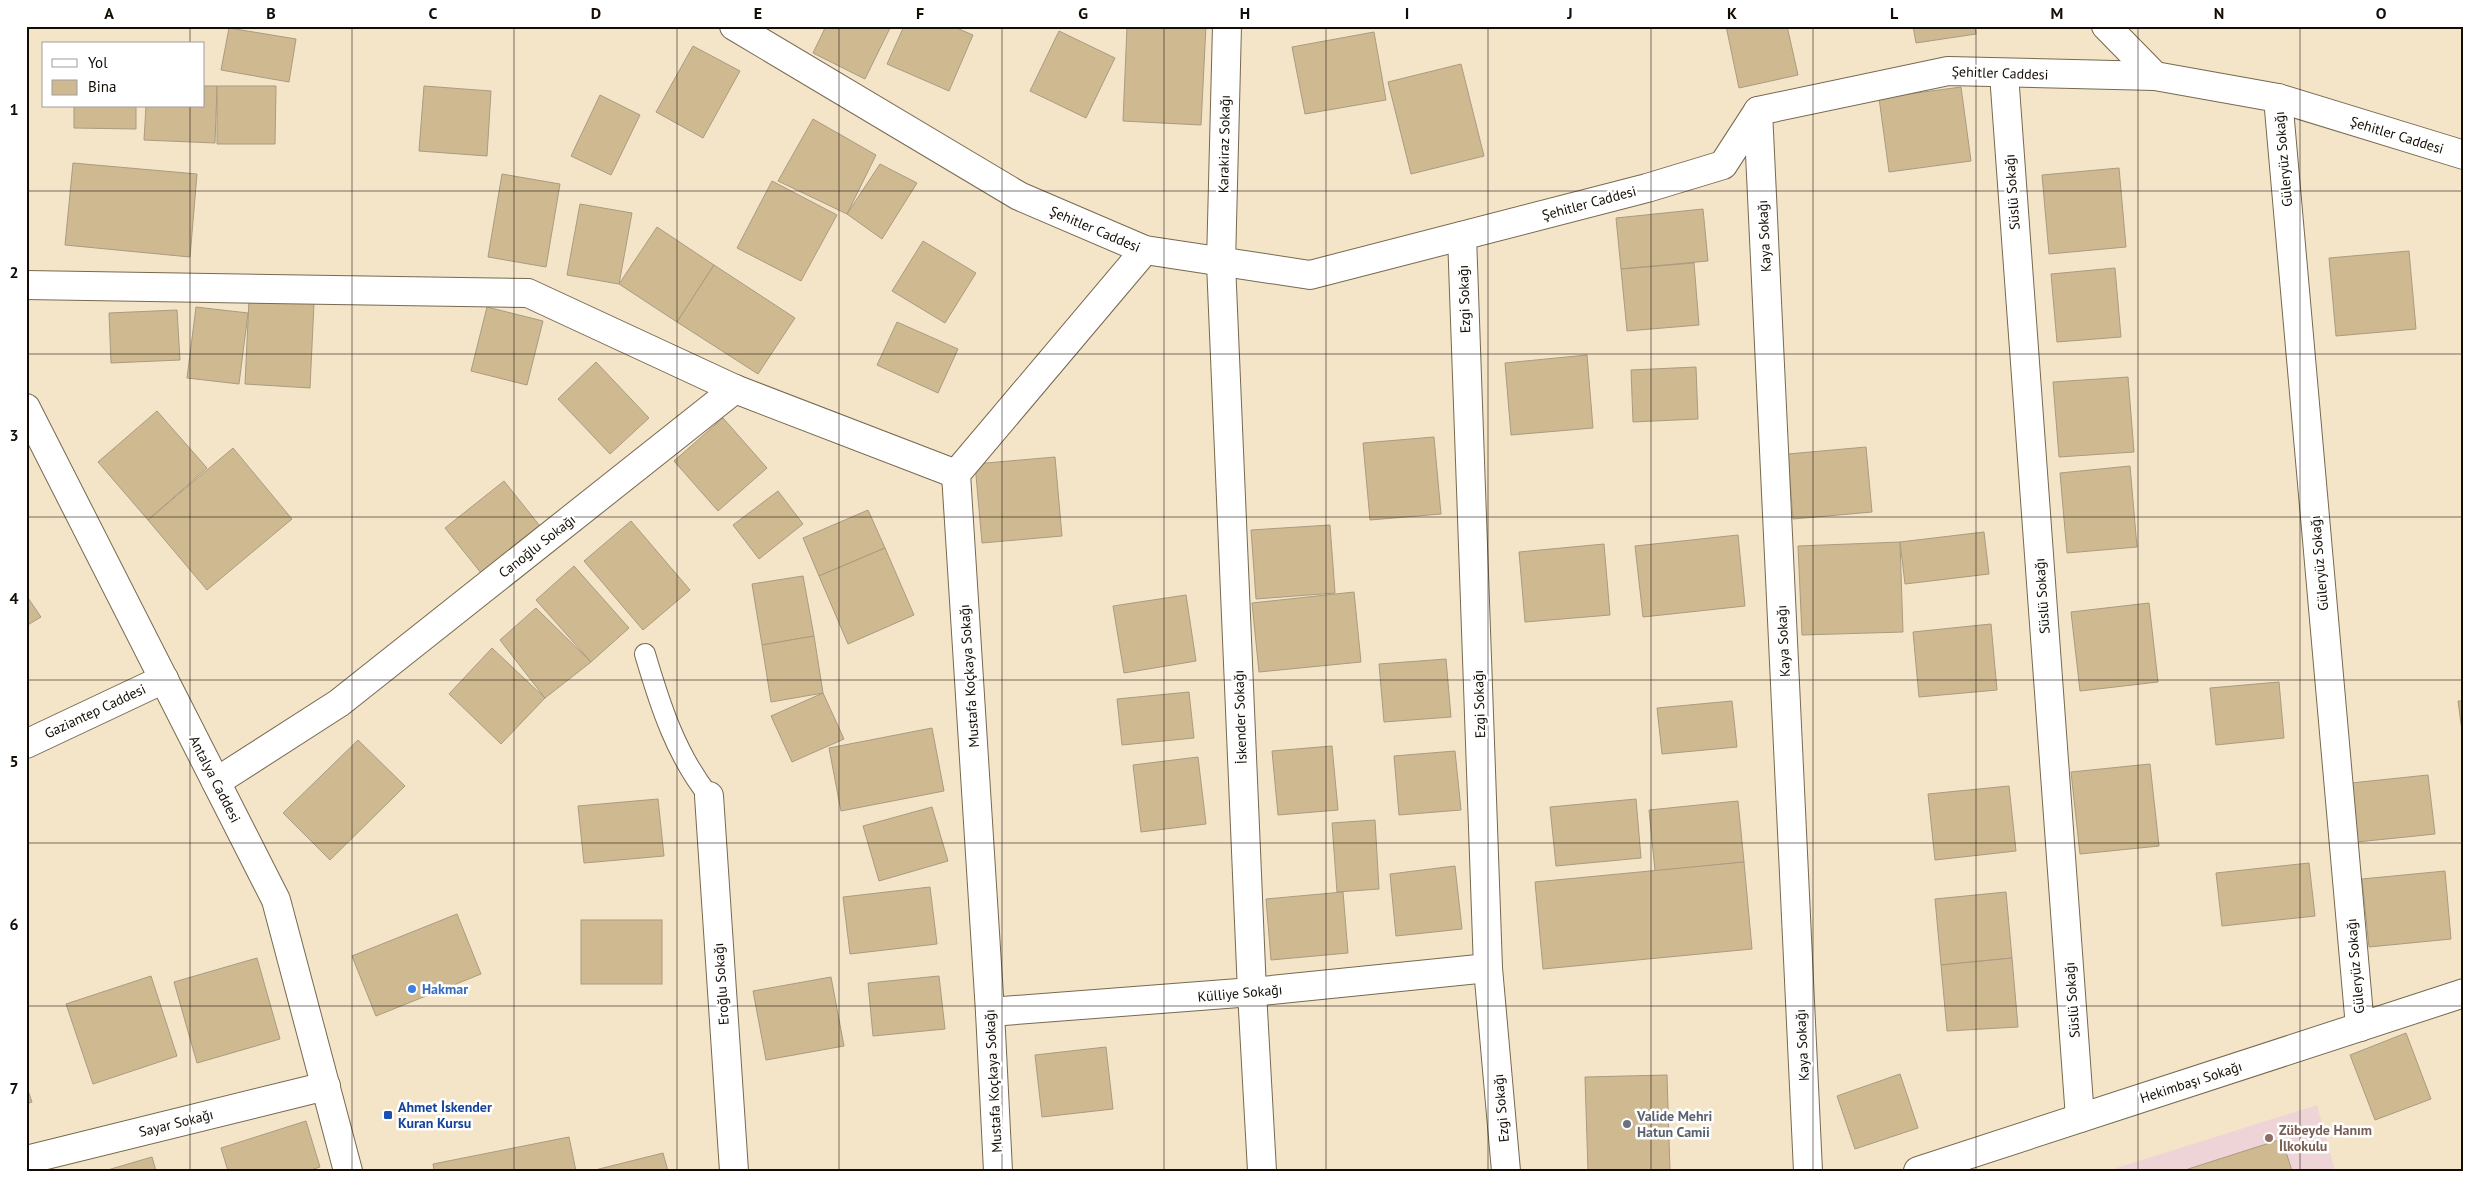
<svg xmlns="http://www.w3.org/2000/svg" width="2490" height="1197" viewBox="0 0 2490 1197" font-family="'PT Sans',sans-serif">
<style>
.education{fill:#efd4d7}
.building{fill:#cfb991;stroke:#aa9b81}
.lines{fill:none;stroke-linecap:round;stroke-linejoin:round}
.lane-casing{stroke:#776950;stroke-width:22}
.street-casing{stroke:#776950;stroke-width:30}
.secondary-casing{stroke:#776950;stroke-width:30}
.lane{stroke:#fff;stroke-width:20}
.street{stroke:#fff;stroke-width:28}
.secondary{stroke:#fff;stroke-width:28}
.grid{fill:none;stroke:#130d05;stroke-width:1;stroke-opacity:0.55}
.shop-dot{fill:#3f7fe0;stroke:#fff;stroke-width:2}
.transit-dot{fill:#1a4fb4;stroke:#fff;stroke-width:2}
.worship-dot{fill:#6b7280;stroke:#fff;stroke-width:2}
.education-dot{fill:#8d6e63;stroke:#fff;stroke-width:2}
.labels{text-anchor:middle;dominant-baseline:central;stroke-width:5;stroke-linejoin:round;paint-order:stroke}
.street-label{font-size:14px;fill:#130d05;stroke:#fff}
.shop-label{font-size:14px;font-weight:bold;fill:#366cbe;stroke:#fff;text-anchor:start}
.transit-label{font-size:14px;font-weight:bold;fill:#164399;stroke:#fff;text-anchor:start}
.worship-label{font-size:14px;font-weight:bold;fill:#5b616d;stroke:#fff;text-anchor:start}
.education-label{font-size:14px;font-weight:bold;fill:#785e54;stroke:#fff;text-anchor:start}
.neatline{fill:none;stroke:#130d05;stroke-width:2}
.grid-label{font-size:16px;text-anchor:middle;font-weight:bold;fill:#130d05}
</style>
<rect width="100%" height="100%" fill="#f4e4c8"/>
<polygon class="education" points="2317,1105 2335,1171 2107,1171"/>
<g class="building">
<polygon points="826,26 891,26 865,79 813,53"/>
<polygon points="904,26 952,26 973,35 949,91 887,64"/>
<polygon points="1127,26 1206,26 1201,125 1123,121"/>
<polygon points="1726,26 1787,26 1798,75 1739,88"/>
<polygon points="1913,26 1975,26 1976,34 1916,43"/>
<polygon points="229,28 296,39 289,82 221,70"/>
<polygon points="1059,31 1115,58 1086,118 1030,91"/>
<polygon points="1374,32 1386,100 1305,114 1292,47"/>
<polygon points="693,46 740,71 703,138 656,112"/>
<polygon points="1461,64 1484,156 1411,174 1388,82"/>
<polygon points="204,86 217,86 215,143 144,140 146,106 204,106"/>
<polygon points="217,86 276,86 275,144 217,144"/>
<polygon points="424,86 491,91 487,156 419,151"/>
<polygon points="1961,87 1971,161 1889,172 1879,98"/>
<polygon points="600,95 640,115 611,175 571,156"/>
<polygon points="74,106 136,106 136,129 74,128"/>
<polygon points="813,119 876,155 847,214 778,181"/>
<polygon points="73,163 197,174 190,257 65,245"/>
<polygon points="880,164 917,183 882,239 847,214"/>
<polygon points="2119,168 2126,247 2049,254 2042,175"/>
<polygon points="502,174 560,184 546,267 488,257"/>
<polygon points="772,181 837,215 801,281 737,248"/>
<polygon points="580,204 632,213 619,284 567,275"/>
<polygon points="1703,209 1708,261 1621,269 1616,218"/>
<polygon points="657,227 714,265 677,322 619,284"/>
<polygon points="923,241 976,273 945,323 892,291"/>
<polygon points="2409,251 2416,329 2336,336 2329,258"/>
<polygon points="1694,263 1699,325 1627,331 1621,269"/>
<polygon points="714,265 795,318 758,374 677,322"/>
<polygon points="2115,268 2121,337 2057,342 2051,274"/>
<polygon points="249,299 314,303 310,388 245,384"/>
<polygon points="196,307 248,313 239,384 187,378"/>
<polygon points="487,307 543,321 527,385 471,371"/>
<polygon points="177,310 180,360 111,363 109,313"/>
<polygon points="897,322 958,349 938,393 877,365"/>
<polygon points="1587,355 1593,428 1511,435 1505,363"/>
<polygon points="596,362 649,418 610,454 558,399"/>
<polygon points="1696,367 1698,419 1633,422 1631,370"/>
<polygon points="2128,377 2134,452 2059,457 2053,382"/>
<polygon points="157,411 207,468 148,520 98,462"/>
<polygon points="723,418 767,468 718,511 674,461"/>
<polygon points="1434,437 1441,514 1370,520 1363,443"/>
<polygon points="1866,447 1872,512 1793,519 1788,454"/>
<polygon points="233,448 292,519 207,590 148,520"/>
<polygon points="1055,457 1062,536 982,543 975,464"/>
<polygon points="2130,466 2137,547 2067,553 2060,473"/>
<polygon points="504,481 544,531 485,578 445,528"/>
<polygon points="778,491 803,524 759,559 733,525"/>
<polygon points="868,510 885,548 819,576 803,538"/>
<polygon points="631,521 690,590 643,630 584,561"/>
<polygon points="1330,525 1335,593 1256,599 1251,530"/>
<polygon points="1984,532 1989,574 1905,584 1900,542"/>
<polygon points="1738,535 1745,606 1643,617 1635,546"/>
<polygon points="1900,542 1903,632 1802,635 1798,546"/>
<polygon points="1604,544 1610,615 1525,622 1519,552"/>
<polygon points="885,548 914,615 848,644 819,576"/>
<polygon points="574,566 629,628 591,662 536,600"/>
<polygon points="803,576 814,636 762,645 752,584"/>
<polygon points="1354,592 1361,662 1259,672 1252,603"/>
<polygon points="26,595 41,617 26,626"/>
<polygon points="1186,595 1196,661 1124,673 1113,606"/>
<polygon points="2149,603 2158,682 2080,691 2071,612"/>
<polygon points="536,608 591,662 545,698 500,640"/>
<polygon points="1991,624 1997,690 1919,697 1913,632"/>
<polygon points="814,636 823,693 771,702 762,645"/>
<polygon points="492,648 545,698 501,744 449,694"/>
<polygon points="1446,659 1451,717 1384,722 1379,664"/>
<polygon points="2279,682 2284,738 2216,745 2210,688"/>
<polygon points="1189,692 1194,738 1122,745 1117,699"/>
<polygon points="823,693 844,739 792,762 771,716"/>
<polygon points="1732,701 1737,747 1662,754 1657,708"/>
<polygon points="2458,701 2464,701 2464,746"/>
<polygon points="932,728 944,791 841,811 829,748"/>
<polygon points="358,740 405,786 330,860 283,813"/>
<polygon points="1332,746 1338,810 1278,815 1272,751"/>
<polygon points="1455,751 1461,810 1399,815 1394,756"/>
<polygon points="1198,757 1206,824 1141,832 1133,765"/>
<polygon points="2150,764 2159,846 2080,854 2071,772"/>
<polygon points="2428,775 2435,834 2357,842 2351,783"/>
<polygon points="2009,786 2016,851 1935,860 1928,794"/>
<polygon points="658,799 664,856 584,863 578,806"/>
<polygon points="1636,799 1641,858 1556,866 1550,807"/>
<polygon points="1738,801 1744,862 1655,871 1649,810"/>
<polygon points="932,807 948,861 879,881 863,826"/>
<polygon points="1375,820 1379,889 1337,892 1332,823"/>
<polygon points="1744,862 1752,949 1543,969 1535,882"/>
<polygon points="2309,863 2315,916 2222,926 2216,873"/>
<polygon points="1455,866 1462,929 1396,936 1390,874"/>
<polygon points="2445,871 2451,939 2369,947 2362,879"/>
<polygon points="930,887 937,944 850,954 843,897"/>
<polygon points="1343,892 1348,953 1271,960 1266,899"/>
<polygon points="2006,892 2012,958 1941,965 1935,899"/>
<polygon points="457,914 481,974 376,1016 352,956"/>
<rect x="581" y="920" width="81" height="64"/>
<polygon points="257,958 280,1039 197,1063 174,982"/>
<polygon points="2012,958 2018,1027 1947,1031 1941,965"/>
<polygon points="151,976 177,1056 93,1084 66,1004"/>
<polygon points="939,976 945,1029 873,1036 868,983"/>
<polygon points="831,977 844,1046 766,1060 753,991"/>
<polygon points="2406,1033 2431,1099 2375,1120 2350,1055"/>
<polygon points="1106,1047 1113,1109 1042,1117 1035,1055"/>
<polygon points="1900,1074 1918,1128 1855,1149 1837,1096"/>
<polygon points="1667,1075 1670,1171 1588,1171 1585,1077"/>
<polygon points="26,1085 32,1102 26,1104"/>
<polygon points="306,1121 320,1167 308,1171 228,1171 221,1148"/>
<polygon points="569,1137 576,1171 434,1171 433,1164"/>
<polygon points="2282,1139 2292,1171 2182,1171"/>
<polygon points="663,1153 668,1171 595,1171 595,1170"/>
<polygon points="152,1157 156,1171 104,1171"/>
</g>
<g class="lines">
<g class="lane-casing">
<path id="lane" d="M645,654c15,51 31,101 64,142"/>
</g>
<g class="street-casing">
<g id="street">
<polyline points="734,26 1019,196 1145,250 1310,275 1647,188 1723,165 1758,111 1948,71 2155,76 2278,98 2464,155"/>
<polyline points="1227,26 1221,263 1252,992 1262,1171"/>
<polyline points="2106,26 2155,76"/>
<polyline points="2004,74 2080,1118"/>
<polyline points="2278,98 2360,1027"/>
<polyline points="1758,111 1808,1171"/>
<polyline points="1462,236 1488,968 1506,1171"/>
<polyline points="26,285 528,293 735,389 956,474"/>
<polyline points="26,744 164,679"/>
<polyline points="216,782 339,703 735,389"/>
<polyline points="709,796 734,1171"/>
<polyline points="990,1012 1252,992 1488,968"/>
<polyline points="26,1160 326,1086"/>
<polyline points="998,1171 990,1012 956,474 1145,250"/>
<polyline points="1918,1171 2464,993"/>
</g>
</g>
<g class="secondary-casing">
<polyline id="secondary" points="26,408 276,900 348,1171"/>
</g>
<use href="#lane" class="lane"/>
<use href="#street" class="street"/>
<use href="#secondary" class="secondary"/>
</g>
<path class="grid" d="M190,26v18M352,26v1145M514,26v1145M677,26v1145M839,26v1145M1002,26v1145M1164,26v1145M1326,26v1145M1488,26v1145M1651,26v1145M1813,26v1145M1976,26v1145M2138,26v1145M2300,26v1145M190,106v1065M26,191h2438M26,354h2438M26,517h2438M26,680h2438M26,843h2438M26,1006h2438"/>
<circle class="shop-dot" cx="412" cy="989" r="5"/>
<rect class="transit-dot" x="383" y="1110" width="10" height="10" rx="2.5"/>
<circle class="worship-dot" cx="1627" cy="1124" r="5"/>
<circle class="education-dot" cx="2269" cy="1138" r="5"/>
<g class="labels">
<g class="street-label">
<text transform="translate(2000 73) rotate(2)">Şehitler Caddesi</text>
<text transform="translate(2397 135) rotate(17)">Şehitler Caddesi</text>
<text transform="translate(1224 144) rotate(-89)">Karakiraz Sokağı</text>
<text transform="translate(2283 159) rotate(-95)">Güleryüz Sokağı</text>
<text transform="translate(2012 192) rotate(-94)">Süslü Sokağı</text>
<text transform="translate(1589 203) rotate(-15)">Şehitler Caddesi</text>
<text transform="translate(1095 229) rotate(23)">Şehitler Caddesi</text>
<text transform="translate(1764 236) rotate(-93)">Kaya Sokağı</text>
<text transform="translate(1464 299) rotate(-92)">Ezgi Sokağı</text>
<text transform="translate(537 546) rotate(-38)">Canoğlu Sokağı</text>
<text transform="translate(2319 563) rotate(-95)">Güleryüz Sokağı</text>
<text transform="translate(2042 596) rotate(-94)">Süslü Sokağı</text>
<text transform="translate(1783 641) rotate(-93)">Kaya Sokağı</text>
<text transform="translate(969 676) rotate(-94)">Mustafa Koçkaya Sokağı</text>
<text transform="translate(1479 704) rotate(-92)">Ezgi Sokağı</text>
<text transform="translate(95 711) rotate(-25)">Gaziantep Caddesi</text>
<text transform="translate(1240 717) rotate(-92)">İskender Sokağı</text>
<text transform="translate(215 779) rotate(63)">Antalya Caddesi</text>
<text transform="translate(2355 966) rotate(-95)">Güleryüz Sokağı</text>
<text transform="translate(721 984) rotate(-94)">Eroğlu Sokağı</text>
<text transform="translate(1240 993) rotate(-5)">Külliye Sokağı</text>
<text transform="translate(2072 1000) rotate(-94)">Süslü Sokağı</text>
<text transform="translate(1802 1045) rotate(-93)">Kaya Sokağı</text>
<text transform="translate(993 1081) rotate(-93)">Mustafa Koçkaya Sokağı</text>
<text transform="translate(2191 1082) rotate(-18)">Hekimbaşı Sokağı</text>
<text transform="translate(1501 1108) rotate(-95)">Ezgi Sokağı</text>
<text transform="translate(176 1123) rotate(-14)">Sayar Sokağı</text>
</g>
<g class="shop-label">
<text x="422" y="989">Hakmar</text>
</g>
<g class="transit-label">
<text x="398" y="1107">Ahmet İskender<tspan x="398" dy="16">Kuran Kursu</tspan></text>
</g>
<g class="worship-label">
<text x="1637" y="1116">Valide Mehri<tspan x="1637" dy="16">Hatun Camii</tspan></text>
</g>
<g class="education-label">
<text x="2279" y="1130">Zübeyde Hanım<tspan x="2279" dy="16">İlkokulu</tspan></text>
</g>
</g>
<rect width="2490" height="1197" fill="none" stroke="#ffffff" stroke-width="55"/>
<rect x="42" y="42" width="162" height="65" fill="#ffffff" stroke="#a19e9b"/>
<rect x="52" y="59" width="25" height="8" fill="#ffffff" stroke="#a19e9b"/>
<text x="88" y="68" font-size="15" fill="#130d05">Yol</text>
<rect x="52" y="80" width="25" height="15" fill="#cfb991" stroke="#a19e9b"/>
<text x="88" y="92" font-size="15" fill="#130d05">Bina</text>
<rect x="28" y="28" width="2434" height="1142" class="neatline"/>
<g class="grid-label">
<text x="109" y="19">A</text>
<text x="271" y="19">B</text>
<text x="433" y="19">C</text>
<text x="596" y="19">D</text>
<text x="758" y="19">E</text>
<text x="920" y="19">F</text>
<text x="1083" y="19">G</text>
<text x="1245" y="19">H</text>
<text x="1407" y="19">I</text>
<text x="1570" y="19">J</text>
<text x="1732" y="19">K</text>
<text x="1894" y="19">L</text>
<text x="2057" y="19">M</text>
<text x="2219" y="19">N</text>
<text x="2381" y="19">O</text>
<text x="14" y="115">1</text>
<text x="14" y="278">2</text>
<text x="14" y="441">3</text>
<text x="14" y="604">4</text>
<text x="14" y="767">5</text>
<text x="14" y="930">6</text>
<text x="14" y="1094">7</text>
</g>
</svg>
